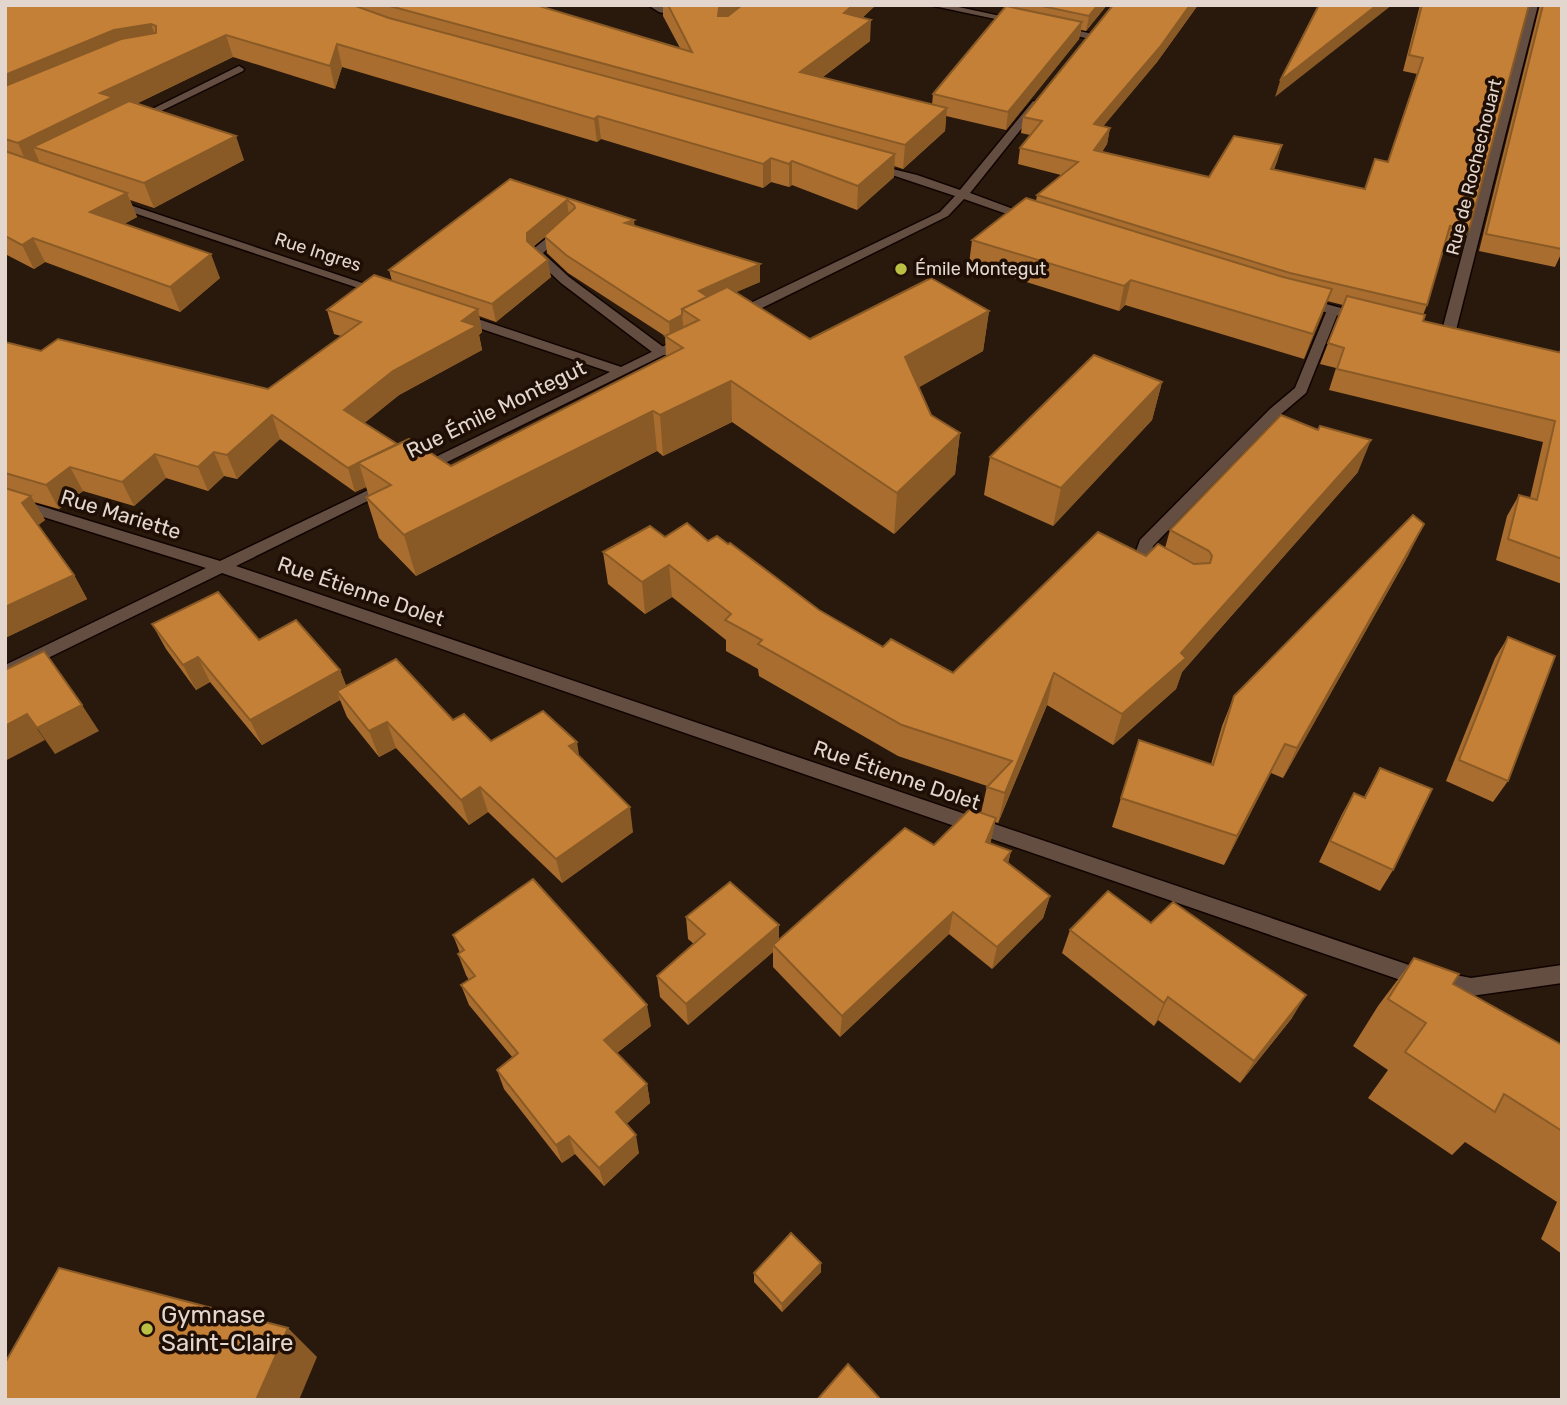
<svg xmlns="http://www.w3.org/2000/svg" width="1567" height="1405" viewBox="0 0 1567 1405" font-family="Rubik,sans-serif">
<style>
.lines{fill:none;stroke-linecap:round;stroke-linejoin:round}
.lane-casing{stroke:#110300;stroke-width:3}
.street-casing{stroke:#110300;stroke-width:3}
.lane{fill:#634e41;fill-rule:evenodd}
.street{fill:#634e41;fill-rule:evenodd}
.wall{fill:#a96e2f;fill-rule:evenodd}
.shaded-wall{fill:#895a26}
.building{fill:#c48037;stroke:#895a26;stroke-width:2}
.poi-dot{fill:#bbc044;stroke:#1f0e04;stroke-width:2.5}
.labels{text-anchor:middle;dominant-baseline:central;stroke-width:7;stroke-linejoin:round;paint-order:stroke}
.far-street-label{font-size:18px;fill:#e2d6ce;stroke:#1f0e04}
.far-poi-label{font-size:18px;fill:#e2d6ce;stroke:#1f0e04;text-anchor:start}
.street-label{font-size:21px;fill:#e2d6ce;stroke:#1f0e04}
.near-poi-label{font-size:24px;fill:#e2d6ce;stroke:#1f0e04;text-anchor:start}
</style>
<rect width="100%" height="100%" fill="#29180c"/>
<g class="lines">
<g class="lane-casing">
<g id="lane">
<polygon points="648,5 660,5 690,15 685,18 659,12"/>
<polygon points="929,5 949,5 1024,21 1019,24"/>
<polygon points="1057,26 1093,34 1095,36 1090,39 1054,31 1054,27"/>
<polygon points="239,66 244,69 243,71 139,122 130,120"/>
<polygon points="564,224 570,228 568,231 543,253 569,277 666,349 666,355 656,355 561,283 532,256 532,250"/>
<path d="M1333,306l6,4 -33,83 -26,22 -127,131c-4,16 6,13 13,24l-2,4 -6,1 -17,-7 -6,-14 5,-14 130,-131 25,-21 32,-78z"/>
</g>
</g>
<g class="street-casing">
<g id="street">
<polygon points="1528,5 1538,5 1454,338 1452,341 1442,341 1440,338"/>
<polygon points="1033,101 1042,103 970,193 1032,216 1032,220 1024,220 964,199 948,216 742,318 732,318 732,312 940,212 955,196 868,167 868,163 917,175 960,190"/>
<polygon points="110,201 118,201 389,292 387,295 379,295 110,205"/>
<polygon points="1303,298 1368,315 1369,318 1363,322 1298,305 1298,299"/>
<polygon points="460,313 621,367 682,337 692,337 694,340 425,473 415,473 413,470 415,467 610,372 455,320 455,314"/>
<polygon points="385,482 392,487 390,490 236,566 1415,967 1471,978 1562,965 1562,983 1471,996 1415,985 222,573 5,679 5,665 206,568 5,505 5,495 220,561"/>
</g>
</g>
<use href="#lane" class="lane"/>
<use href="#street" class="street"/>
</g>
<g class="wall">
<polygon points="5,5 536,5 680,48 663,16 663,5 876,5 862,18 870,41 823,77 932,105 933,94 1011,8 1011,5 1107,5 1086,31 1081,30 1079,39 1006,130 946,116 945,131 903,169 894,166 894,177 857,210 792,185 789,187 771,182 763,188 601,139 597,142 342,67 335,89 233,57 136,104 244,160 154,208 130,200 137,217 124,224 220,278 180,312 45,262 34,269 5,254"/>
<polygon points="1113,5 1198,5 1157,62 1103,126 1110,128 1107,144 1102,152 1209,177 1282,145 1274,170 1365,189 1388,162 1417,74 1403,71 1420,5 1529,5 1469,230 1461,247 1445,244 1427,305 1423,315 1423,321 1559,353 1562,342 1562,584 1496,560 1507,516 1519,495 1530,498 1543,442 1329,390 1336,368 1320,364 1343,305 1327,301 1304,359 1125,305 1119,311 969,264 972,240 1036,201 1037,195 1061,175 1018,164 1020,148 1030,135 1021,133 1023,117"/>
<polygon points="1540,5 1562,5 1562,252 1555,267 1479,251"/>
<path d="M510,179l124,47 126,56 -25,10 75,47 179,-28 -6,40 -64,36 12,28 29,18 -5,41 -61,60 -162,-112 -69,34 -6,-5 -241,125 -37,-38 -13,-41 3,-1 -3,-9 -11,5 -75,-53 -43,40 -13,-3 -16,15 -42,-13 -32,28 -51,-15 -24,18 -25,-7 11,18 -7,5 36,50 13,24 -82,39v-296l36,9 227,38 73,-53 -7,-2 -7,-24 65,-29 -3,-11zM545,237l2,16 21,20 97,63 1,20 -215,110 -54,-22 -33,-21 35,-28 83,-45 -3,-15 3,-3 -3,-16 17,6 55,-45 -17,-31z"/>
<polygon points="1162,382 1152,420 1053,526 984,495 990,457"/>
<polygon points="1358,472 1182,672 1176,689 1113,745 1047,705 998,823 995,822 990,844 1011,851 1008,863 1050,896 1043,918 992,969 949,934 840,1037 773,967 773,952 688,1025 660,997 657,976 694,944 688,939 686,917 779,940 934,845 981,813 987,786 898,756 759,676 758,669 726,651 726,640 672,597 645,614 608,584 603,552 665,537 708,541 728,544 819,610 883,647 953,673 1146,556 1165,548 1170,530"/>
<polygon points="1409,554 1283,778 1271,773 1224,865 1112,827 1139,740 1211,764 1222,726 1234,696"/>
<polygon points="152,624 259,640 340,670 346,686 453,720 491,741 579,757 633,832 562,883 488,812 469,825 396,748 379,757 347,717 340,700 262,745 210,682 196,690 166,649"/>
<polygon points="1508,637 1508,781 1493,802 1446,781 1495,658"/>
<polygon points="1380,768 1393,870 1380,891 1319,862 1342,814 1354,793 1364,797"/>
<polygon points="1151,923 1292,1018 1240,1083 1158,1020 1154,1026 1062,953 1070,930"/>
<polygon points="453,935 651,1026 617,1053 647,1084 650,1103 626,1124 639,1153 604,1186 575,1154 562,1163 504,1089 497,1070 513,1058 469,1005 461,985 469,980 466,975 458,954 460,953"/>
<polygon points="1414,958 1453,984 1562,1045 1562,1254 1541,1239 1557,1202 1465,1142 1452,1155 1368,1098 1388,1070 1353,1046 1378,1006"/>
<polygon points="821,1272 782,1312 754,1282 754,1273"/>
</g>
<g class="shaded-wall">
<polygon points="722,5 750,5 719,38 719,8"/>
<polygon points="853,5 876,5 843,35 844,13"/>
<polygon points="1098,5 1107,5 1086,31 1089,16"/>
<polygon points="1190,5 1198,5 1157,62 1091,141 1094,124"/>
<polygon points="1377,5 1392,5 1275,97 1280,81"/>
<polygon points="871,20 870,41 800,94 800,72"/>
<polygon points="1082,22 1079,39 1006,130 1008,112"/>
<polygon points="151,24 159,45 5,102 5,75 114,30"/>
<polygon points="226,35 233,57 119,112 33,147 39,161 28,166 18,143 100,93"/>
<polygon points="337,44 342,67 335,89 330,66"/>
<polygon points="947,108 945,131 903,169 905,145"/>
<polygon points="598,116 601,139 597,142 594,119"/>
<polygon points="1110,128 1107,144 1091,167 1094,150"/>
<polygon points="236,136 244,160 154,208 144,183"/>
<polygon points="1282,145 1277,162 1266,186 1271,169"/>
<polygon points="895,154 894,177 857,210 858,186"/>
<polygon points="771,158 771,182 763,188 763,164"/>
<polygon points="792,161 792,185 789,187 789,164"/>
<polygon points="127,193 137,217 101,236 90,212"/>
<polygon points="567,200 569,217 529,250 527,233"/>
<polygon points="634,220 636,237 625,223"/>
<polygon points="33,238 45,262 34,269 22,245"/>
<polygon points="211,254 220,278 180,312 170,287"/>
<polygon points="548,260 551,277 496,322 492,304"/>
<polygon points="760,264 760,282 714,302 699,320 699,291"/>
<polygon points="1131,280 1125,305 1119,311 1124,286"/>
<polygon points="1332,289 1323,313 1304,359 1313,334"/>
<polygon points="478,309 482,332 479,335 482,350 399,395 351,434 344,410 393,371"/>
<polygon points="989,311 983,351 902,397 905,357"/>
<polygon points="682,315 684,333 670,339 669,322"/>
<polygon points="731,381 732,422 663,456 660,415"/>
<polygon points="1162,382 1152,420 1053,526 1061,488"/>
<polygon points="653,411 657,451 416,576 404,535"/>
<polygon points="272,415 280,439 237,479 227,455"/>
<polygon points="960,433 955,474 894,534 897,493"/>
<polygon points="1371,440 1358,472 1182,672 1176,689 1113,745 1122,714 1181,653"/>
<polygon points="214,452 224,476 208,491 198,467"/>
<polygon points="155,454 166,478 134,506 122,482"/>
<polygon points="359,463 366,487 355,492 348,468"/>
<polygon points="70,467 83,491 59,509 46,485"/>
<polygon points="31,496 45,520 36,527 22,503"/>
<polygon points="1424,524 1409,554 1283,778 1297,748"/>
<polygon points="669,565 672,597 645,614 642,582"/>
<polygon points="74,575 87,599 5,638 5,607"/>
<polygon points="198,657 210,682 196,690 183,665"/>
<polygon points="340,670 350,695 337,691 340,700 262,745 250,720"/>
<polygon points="1054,673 1047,705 998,823 1005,793"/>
<polygon points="82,705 99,731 55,754 37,728"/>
<polygon points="27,714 45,740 5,761 5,726"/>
<polygon points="387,722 396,748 379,757 369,731"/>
<polygon points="577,742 581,767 569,746"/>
<polygon points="1285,744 1271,773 1224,865 1237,836"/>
<polygon points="480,787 488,812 469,825 461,800"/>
<polygon points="630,807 633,832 562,883 556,859"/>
<polygon points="996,818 991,841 981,865 986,842"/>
<polygon points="1011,851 1005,874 1004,860"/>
<polygon points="1050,896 1043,918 992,969 997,947"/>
<polygon points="953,912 949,934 840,1037 842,1016"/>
<polygon points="779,925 779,946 773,945 773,952 688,1025 686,1004"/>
<polygon points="1306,995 1292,1018 1240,1083 1254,1061"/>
<polygon points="1168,997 1158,1020 1154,1026 1164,1003"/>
<polygon points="647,1005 651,1026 609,1059 604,1040"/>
<polygon points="647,1084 650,1103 620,1130 616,1112"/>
<polygon points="636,1135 639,1153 604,1186 599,1168"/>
<polygon points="569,1136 575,1154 562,1163 556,1145"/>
<polygon points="821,1263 821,1272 782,1312 782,1304"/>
<polygon points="288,1328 317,1357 299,1400 256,1400"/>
</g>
<g class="building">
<polygon points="5,5 353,5 389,18 895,154 858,186 792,161 789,164 771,158 763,164 598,116 594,119 337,44 330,66 226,35 100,93 113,97 18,143 5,139 5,86 121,39 156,33 156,26 151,24 114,30 5,75"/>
<polygon points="386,5 536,5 692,52 668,5 722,5 719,8 718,16 728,16 742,5 853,5 844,13 871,20 800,72 947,108 905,145"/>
<polygon points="1037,5 1098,5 1089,16"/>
<polygon points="1113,5 1190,5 1160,47 1094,124 1110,128 1094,150 1209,177 1234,136 1282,145 1271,169 1365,189 1375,159 1388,162 1423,58 1409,55 1422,5 1529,5 1469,230 1450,226 1427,305 1290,273 1037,195 1078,162 1020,148 1042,121 1023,117"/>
<polygon points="1319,5 1377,5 1280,81"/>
<polygon points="1543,5 1562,5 1562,249 1486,234"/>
<polygon points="1006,6 1082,22 1008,112 933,94"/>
<polygon points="129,101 236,136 144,183 33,147"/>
<polygon points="5,151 127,193 90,212 211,254 170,287 33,238 22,245 5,236"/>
<polygon points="510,179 634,220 625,223 760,264 699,291 708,297 682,309 682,315 669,322 566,255 544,236 575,208 574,205 567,200 527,233 527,241 548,260 492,304 389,270"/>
<polygon points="1026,198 1283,277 1332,289 1313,334 1131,280 1124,286 972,240"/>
<polygon points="374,275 478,309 462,321 477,326 393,371 344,410 397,444 348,468 272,415 227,455 214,452 198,467 155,454 122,482 70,467 46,485 5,473 5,342 41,351 58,339 268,389 361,322 327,310"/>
<polygon points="931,278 989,311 905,357 931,415 960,433 897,493 731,381 660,415 653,411 404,535 366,497 391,485 358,463 409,439 451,466 683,348 665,336 699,320 682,309 727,287 810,339"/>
<polygon points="1347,296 1425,315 1423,321 1562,353 1562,559 1508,539 1519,495 1537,500 1555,421 1337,369 1344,348 1328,343"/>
<polygon points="1094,355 1162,382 1061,488 990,457"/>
<polygon points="1281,415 1318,430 1320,426 1371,440 1181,653 1186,658 1122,714 1054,673 1005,793 987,787 1012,761 902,725 758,644 762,640 725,620 731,614 669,565 642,582 603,552 650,526 665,537 687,523 708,541 717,536 728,544 730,543 819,610 883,647 891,639 953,673 1098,532 1146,556 1158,544 1194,564 1210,563 1212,556 1209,551 1170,530"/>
<polygon points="5,488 31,496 22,503 74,575 5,607"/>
<polygon points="1413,515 1424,524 1297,748 1285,744 1237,836 1121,798 1139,740 1213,765 1234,696"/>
<polygon points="218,592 259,640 296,620 340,670 250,720 198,657 183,665 152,624"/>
<polygon points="1508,637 1555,656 1508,781 1459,760"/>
<polygon points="44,651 82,705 37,728 27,714 5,726 5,670"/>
<polygon points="396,659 453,720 464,714 491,741 543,711 577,742 569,746 630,807 556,859 480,787 461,800 387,722 369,731 337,691"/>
<polygon points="1380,768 1432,789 1393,870 1330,841 1354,793 1365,798"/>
<polygon points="970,809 996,818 986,842 1011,851 1004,860 1050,896 997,947 953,912 842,1016 773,945 905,828 934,845"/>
<polygon points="533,879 647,1005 604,1040 647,1084 616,1112 636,1135 599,1168 569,1136 556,1145 497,1070 518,1053 461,985 475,976 458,954 464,950 453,935"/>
<polygon points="730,882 779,925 686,1004 657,976 705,934 686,917"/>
<polygon points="1108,891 1151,923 1173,902 1306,995 1254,1061 1168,997 1164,1003 1070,930"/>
<polygon points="1414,958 1459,974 1453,984 1562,1045 1562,1131 1504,1094 1495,1112 1405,1052 1426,1023 1388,999"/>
<polygon points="791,1233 821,1263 782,1304 754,1273"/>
<polygon points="59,1268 288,1328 256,1400 5,1400 5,1363"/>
<polygon points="848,1364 881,1400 817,1400"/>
</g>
<g class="poi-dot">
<circle cx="901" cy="269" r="7"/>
<circle cx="147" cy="1329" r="7"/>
</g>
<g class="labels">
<g class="far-street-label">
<text transform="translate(1474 167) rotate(-76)">Rue de Rochechouart</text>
<text transform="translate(318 252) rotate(18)">Rue Ingres</text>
</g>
<g class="far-poi-label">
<text x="915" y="269">Émile Montegut</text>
</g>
<g class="street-label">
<text transform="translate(496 409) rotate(-26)">Rue Émile Montegut</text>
<text transform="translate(121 514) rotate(17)">Rue Mariette</text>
<text transform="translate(361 591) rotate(19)">Rue Étienne Dolet</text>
<text transform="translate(897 775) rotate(19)">Rue Étienne Dolet</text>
</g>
<g class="near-poi-label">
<text x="161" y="1315">Gymnase<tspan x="161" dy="28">Saint-Claire</tspan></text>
</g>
</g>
<rect width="1567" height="1405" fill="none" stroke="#e2d6ce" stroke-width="14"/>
</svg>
